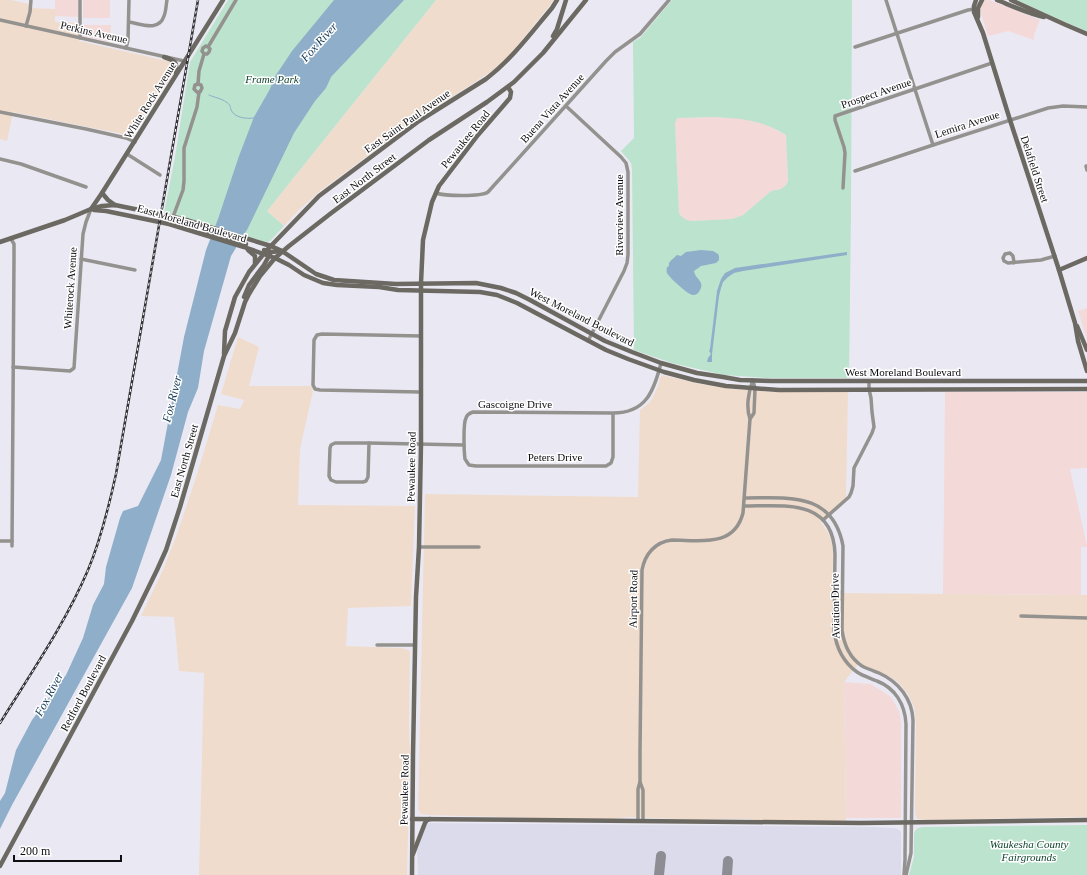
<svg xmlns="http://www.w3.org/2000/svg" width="1087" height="875" viewBox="0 0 1087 875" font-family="Georgia,serif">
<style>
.commercial{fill:#f4d9d9}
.industrial{fill:#f0dccd}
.built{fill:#dcdbec}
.green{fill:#bce3cd;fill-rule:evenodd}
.water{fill:#8eaec9}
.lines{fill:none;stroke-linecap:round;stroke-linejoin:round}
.stream{stroke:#8eaec9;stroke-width:1}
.taxiway{stroke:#8e8d94;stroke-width:10}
.street{stroke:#94928f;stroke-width:3.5}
.secondary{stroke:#6c6963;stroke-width:4.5}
.rail-casing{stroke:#323136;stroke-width:2.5}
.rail{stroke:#fff;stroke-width:1;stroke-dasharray:3;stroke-linecap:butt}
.labels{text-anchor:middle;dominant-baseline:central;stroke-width:3;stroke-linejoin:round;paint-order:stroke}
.street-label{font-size:11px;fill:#0f0e12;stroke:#fff}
.park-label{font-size:11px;font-style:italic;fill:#083d28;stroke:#fff}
.water-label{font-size:12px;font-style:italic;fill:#0f3652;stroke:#fff}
</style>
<rect width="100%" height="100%" fill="#eae9f3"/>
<g class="commercial">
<polygon points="55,0 78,0 78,17 55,16"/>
<rect x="83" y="0" width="27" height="18"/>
<polygon points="984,0 989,0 1040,20 1034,35 1034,40 1008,31 988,36 980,10"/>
<polygon points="82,25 111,25 110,42 83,36 82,33"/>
<polygon points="712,117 739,118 763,123 786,135 788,181 786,185 781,189 771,191 743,215 732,219 691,221 686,221 682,218 679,213 675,123 677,118"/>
<polygon points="1087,308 1087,340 1078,311"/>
<polygon points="945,392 1087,392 1087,468 1070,469 1087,546 1087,547 1081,547 1081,595 943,594"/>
<polygon points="844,682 871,684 891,697 899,711 901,722 901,818 846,818"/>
</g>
<g class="industrial">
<polygon points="0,0 11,0 29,4 29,8 55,9 55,22 78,23 79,41 172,62 174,65 174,73 133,136 13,112 7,141 0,139"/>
<polygon points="436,0 554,0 518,45 506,59 492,71 410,124 397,134 319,192 299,210 284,226 267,211"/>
<polygon points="238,337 259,347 249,386 311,386 313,391 300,449 298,505 415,506 411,606 348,608 346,646 401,648 409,650 410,652 409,725 410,753 407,875 199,875 204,673 179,671 174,617 141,616 162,572 177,534 197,474 218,405 240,409 244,400 221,394"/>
<polygon points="662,375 701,384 733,389 778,392 848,392 846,498 820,521 829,534 831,540 833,554 832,593 1087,595 1087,817 926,820 918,819 916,817 915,811 916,722 914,707 908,694 898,682 887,675 863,665 860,662 844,682 846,822 771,821 746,819 721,819 699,820 629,817 612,819 537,818 428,815 421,814 418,809 425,494 638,497 640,410 649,403 652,399 658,386 660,378"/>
</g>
<polygon class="built" points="429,823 874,827 894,828 898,829 901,832 901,875 418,875 417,851 425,827"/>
<g class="green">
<polygon points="228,0 436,0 267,211 284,226 270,241 267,242 211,227 205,223 164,213 175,157 190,62"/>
<path d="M672,0h180l-1,211 -2,167h-83l-42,-3 -52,-12 -38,-13 -2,-181 -1,-6 -10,-12 13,-13 -1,-96 7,-4zM712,117c27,1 51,3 74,18l2,46 -2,4 -5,4 -10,2 -28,24 -11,4 -41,2c-6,-1 -9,-3 -12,-8l-4,-90 2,-5z"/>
<polygon points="1017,0 1087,0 1087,31 1067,23"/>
<path d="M1087,825v50h-178l5,-18v-23c1,-5 4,-6 8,-7z"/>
</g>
<g class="water">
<polygon points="334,0 404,0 331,77 326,88 315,101 294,133 248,228 231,256 204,351 198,388 188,412 171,475 132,588 12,805 0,829 0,801 5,793 16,750 32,720 66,675 83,638 93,605 104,584 106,567 120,518 123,511 138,506 161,460 184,337 206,250 218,219 239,156 254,117 270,89 274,78 292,51"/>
<path d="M701,250l12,1 5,3 1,2v4l-3,3 -15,3 -7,5c1,8 11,10 6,19 -1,3 -4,5 -7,5 -5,0 -24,-18 -26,-22 -1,-2 0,-4 0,-6h1l1,-2v-2c1,-2 6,-6 8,-8l4,1 5,-4z"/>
<polygon points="847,252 847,255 743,271 734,273 728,277 723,282 721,288 719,296 712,354 712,362 707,362 708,358 711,354 709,351 710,349 717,291 721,279 725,273 735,268"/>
</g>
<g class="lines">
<path class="stream" d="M209,95c4,2 14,4 17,7 4,2 4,4 5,8 4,8 15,9 23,8"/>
<g class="taxiway">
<polyline points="659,875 661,856"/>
<polyline points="727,875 728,861"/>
</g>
<g class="street">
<polyline points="886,0 933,145"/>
<polyline points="0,20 184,61"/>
<path d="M129,22c12,2 30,10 35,-6 2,-4 2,-11 3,-16"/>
<polyline points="26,26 30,12 31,0"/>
<polyline points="80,38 80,0"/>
<polyline points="208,47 206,46 203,48 202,51 204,54 207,54 209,52 210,49 208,47 236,0"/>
<polyline points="855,47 968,10 974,9"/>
<polyline points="126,48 128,40 129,0"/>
<polyline points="198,84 199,71 204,54"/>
<polyline points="566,106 621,157 626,163 628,172 628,255 627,263 624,271 588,341"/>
<polyline points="0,112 86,129 126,138 135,142"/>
<polyline points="127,154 160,175"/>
<polyline points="0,159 21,164 86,187"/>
<polyline points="1087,166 1086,166 1087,170"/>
<polyline points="855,171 933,145 1048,108 1063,106 1087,107"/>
<polyline points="843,188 845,153 844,147 835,120 835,116 992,63"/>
<path d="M436,193c8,3 45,4 52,-1l118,-131 9,-9 25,-18 29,-34"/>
<polyline points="172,225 173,217 183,190 184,181 184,148 197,107 199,92 200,92 202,88 201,85 198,84 195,85 194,89 197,92 199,92"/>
<polyline points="11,239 14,244 14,258 12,546"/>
<polyline points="81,259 135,270"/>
<polyline points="1014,263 1013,256 1010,253 1005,254 1003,258 1004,261 1008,263 1041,260 1055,256"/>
<polyline points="13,367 70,371 74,368 83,234 86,222 91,209"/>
<polyline points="420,392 320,390 315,389 313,385 314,340 317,335 322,334 421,336"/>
<path d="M613,413v44l-2,6 -5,3h-130l-7,-1 -4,-6c-1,-7 -2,-36 1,-41 1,-4 4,-5 7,-6l140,1c33,0 41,-22 48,-50"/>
<polyline points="750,419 754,413 755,389 753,380"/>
<polygon points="335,443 369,443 368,477 366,481 363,482 336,482 331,480 329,476 330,448 331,445"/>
<polyline points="369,443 464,445"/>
<path d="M745,498c42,0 88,-7 98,48l-1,84c2,15 8,28 20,36 6,3 12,5 17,7 20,9 33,26 34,47l-2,133 -5,22"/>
<path d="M744,506c40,0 89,-8 91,48l-1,76c2,17 9,32 23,42 6,4 13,6 20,9 18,7 28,23 29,43l-1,136 -1,15"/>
<polyline points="823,520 849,497 851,493 853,486 854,468 872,433 874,427 872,412 871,398 869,389 869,381"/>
<polyline points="0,541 12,541"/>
<polyline points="419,547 479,547"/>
<polyline points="1021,616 1087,618"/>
<polyline points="377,645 415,645"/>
<polyline points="638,821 638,789 640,782"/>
<path d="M643,821v-31l-3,-8v-30l2,-182c3,-16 13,-28 30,-30 28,0 62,8 71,-27l7,-94c-4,-11 -2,-27 3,-39"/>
</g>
<g class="secondary">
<polyline points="976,0 974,6 974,12 983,33 1010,120 1059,270 1075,323 1078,341 1087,371"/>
<path d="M997,0c15,6 30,13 47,17"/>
<polyline points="1011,0 1066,25 1087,34"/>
<polyline points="978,17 978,8 982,0"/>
<polyline points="553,36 557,29 566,0"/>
<path d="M164,57c10,3 14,5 12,16"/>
<polyline points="102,193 108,200 115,205"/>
<polyline points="91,209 102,193 223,0"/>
<polyline points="94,210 106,211 169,224 244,247 275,258 289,265 304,275 323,283 337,285 379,287 398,290 480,292 497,295 517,303 606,350 628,359 664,372 694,380 726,386 752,388 779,390 1087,389"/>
<polyline points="203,232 210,233 246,244"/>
<polyline points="0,242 65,220 91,209 102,206 115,205 183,219 271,246 282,251 316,274 334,280 396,284 476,283 501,288 516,293 530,300 605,341 632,352 661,363 697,373 723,377 740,380 772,381 1087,381"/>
<polyline points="248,250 255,256 255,264"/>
<polyline points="264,250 271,252 282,251"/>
<polyline points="1059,270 1087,258"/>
<polyline points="244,297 249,285 264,265 270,254"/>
<polyline points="1077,326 1087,350"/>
<path d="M224,354l1,-23 10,-34 14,-25 17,-21 53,-55 100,-75 67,-42c26,-20 45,-46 66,-71l5,-8"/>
<polyline points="412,819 861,823 1087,820"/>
<polyline points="413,854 425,823 427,820 430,819"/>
<polyline points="0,866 132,621 157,570 166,550 180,507 224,356 235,333 245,302 249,294 260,276 275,258 289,246 330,214 429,140 487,102 514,82 543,53 586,0"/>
<polyline points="412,875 413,755 416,597 419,547 421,444 421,283 423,240 432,202 439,186 478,135 510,98 511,92 508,87"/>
</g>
<g class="rail-casing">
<path id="rail" d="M0,723c31,-50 65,-99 88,-153 13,-31 21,-64 28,-96l82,-474"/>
</g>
<use href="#rail" class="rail"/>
</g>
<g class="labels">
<g class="street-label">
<text transform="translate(94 32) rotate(13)">Perkins Avenue</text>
<text transform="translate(876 93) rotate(-19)">Prospect Avenue</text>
<text transform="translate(150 100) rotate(-58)">White Rock Avenue</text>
<text transform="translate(552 108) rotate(-48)">Buena Vista Avenue</text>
<text transform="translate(407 121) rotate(-35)">East Saint Paul Avenue</text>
<text transform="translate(967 124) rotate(-18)">Lemira Avenue</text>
<text transform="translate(465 139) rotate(-51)">Pewaukee Road</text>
<text transform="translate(1035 169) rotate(72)">Delafield Street</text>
<text transform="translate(364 178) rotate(-37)">East North Street</text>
<text transform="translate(619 215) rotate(-90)">Riverview Avenue</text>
<text transform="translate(192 223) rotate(16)">East Moreland Boulevard</text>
<text transform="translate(70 288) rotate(-86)">Whiterock Avenue</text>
<text transform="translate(582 317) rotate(27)">West Moreland Boulevard</text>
<text x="903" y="372">West Moreland Boulevard</text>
<text x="515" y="404">Gascoigne Drive</text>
<text x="555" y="457">Peters Drive</text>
<text transform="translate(184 461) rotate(-74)">East North Street</text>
<text transform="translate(411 467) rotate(-89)">Pewaukee Road</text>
<text transform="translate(633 599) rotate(-89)">Airport Road</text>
<text transform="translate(835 606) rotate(-91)">Aviation Drive</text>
<text transform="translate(83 693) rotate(-62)">Redford Boulevard</text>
<text transform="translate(404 790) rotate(-89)">Pewaukee Road</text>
</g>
<g class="park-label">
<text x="272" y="79">Frame Park</text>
<text x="1029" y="844">Waukesha County<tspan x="1029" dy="13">Fairgrounds</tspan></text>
</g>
<g class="water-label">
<text transform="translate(319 42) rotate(-48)">Fox River</text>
<text transform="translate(172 399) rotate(-76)">Fox River</text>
<text transform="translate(49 694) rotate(-62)">Fox River</text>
</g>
</g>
<path d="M14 855v6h107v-6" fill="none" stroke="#0f0e12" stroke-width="2"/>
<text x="20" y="855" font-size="12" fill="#0f0e12" stroke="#ffffff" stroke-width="3" paint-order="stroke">200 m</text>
</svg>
